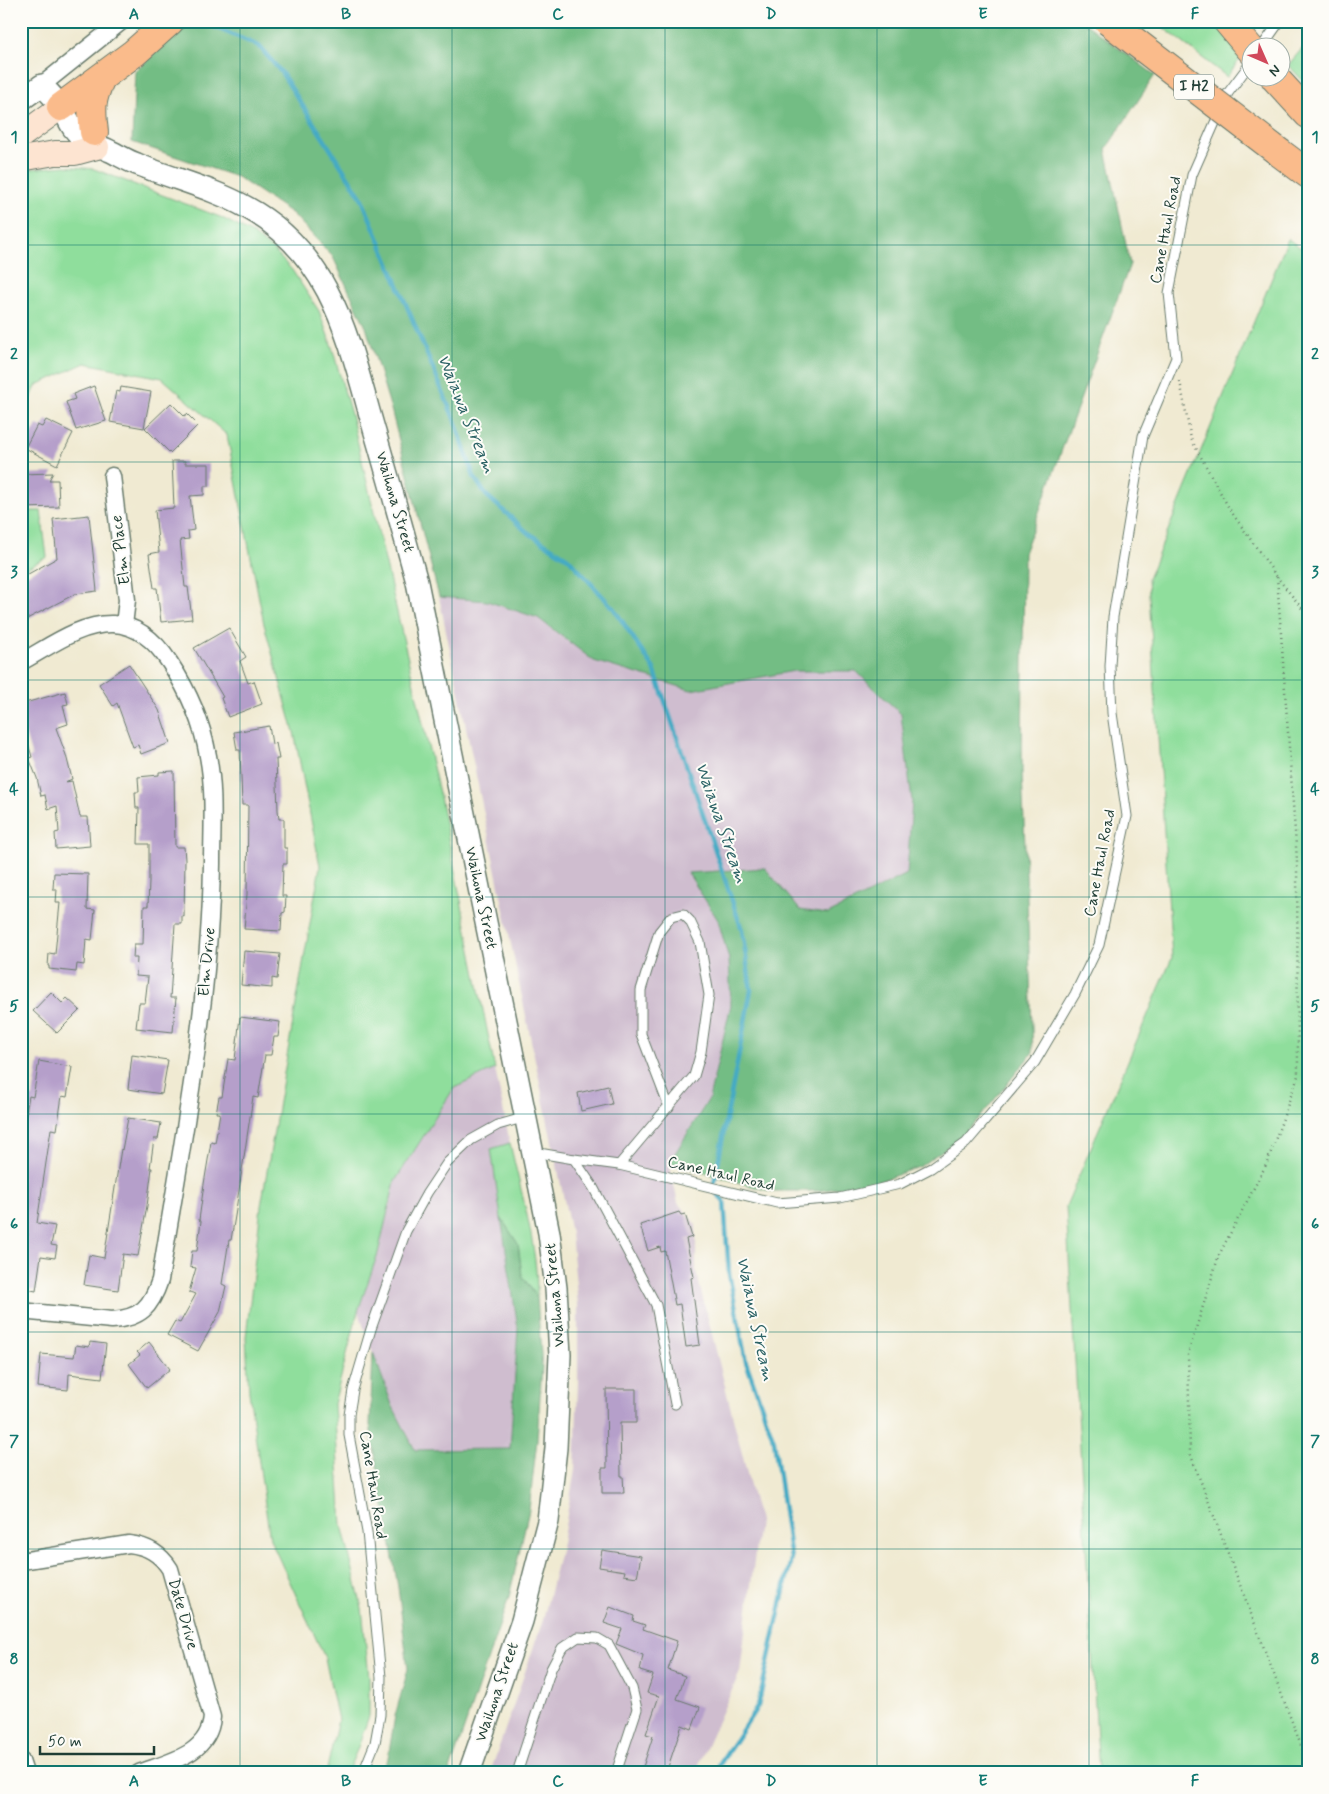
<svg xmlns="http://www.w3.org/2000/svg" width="1329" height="1794" viewBox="0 0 1329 1794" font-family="Mynerve,sans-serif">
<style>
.industrial{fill:#cfbdcf}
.green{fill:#8fde9c;stroke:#578e68}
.forest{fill:#73bd84;stroke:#497d5c}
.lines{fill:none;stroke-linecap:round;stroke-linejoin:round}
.stream{stroke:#45aac4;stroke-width:4.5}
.building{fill:#b59fca}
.service-casing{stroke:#687a6b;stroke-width:11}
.minor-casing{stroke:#687a6b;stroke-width:19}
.tertiary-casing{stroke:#687a6b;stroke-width:24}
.secondary-casing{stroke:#687a6b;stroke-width:26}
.motorway-casing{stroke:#687a6b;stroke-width:30}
.path{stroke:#687a6b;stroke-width:2.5;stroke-dasharray:1 4;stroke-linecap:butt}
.service{stroke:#fff;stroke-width:9}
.minor{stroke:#fff;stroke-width:16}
.tertiary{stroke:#fff;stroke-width:21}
.secondary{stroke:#fde4d1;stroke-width:24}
.motorway{stroke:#fabb8b;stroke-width:28}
.motorway-bridge-casing{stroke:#687a6b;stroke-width:30;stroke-linecap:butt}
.motorway-bridge{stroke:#fabb8b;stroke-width:28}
.grid{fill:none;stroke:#0f766e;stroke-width:1;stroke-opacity:0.55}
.labels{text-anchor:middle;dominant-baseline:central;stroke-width:4;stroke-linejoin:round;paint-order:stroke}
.shield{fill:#fdfcf7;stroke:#62766e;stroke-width:1}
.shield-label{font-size:15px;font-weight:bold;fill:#1f3d34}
.street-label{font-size:16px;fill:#1f3d34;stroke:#fdfcf7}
.water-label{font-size:18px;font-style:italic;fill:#2c6366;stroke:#fdfcf7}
.neatline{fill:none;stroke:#0f766e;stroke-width:2}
.grid-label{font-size:16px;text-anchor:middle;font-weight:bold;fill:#0f766e}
</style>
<rect width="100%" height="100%" fill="#fdfcf7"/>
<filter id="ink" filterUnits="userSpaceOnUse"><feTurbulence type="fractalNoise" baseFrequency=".02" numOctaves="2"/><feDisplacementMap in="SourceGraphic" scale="10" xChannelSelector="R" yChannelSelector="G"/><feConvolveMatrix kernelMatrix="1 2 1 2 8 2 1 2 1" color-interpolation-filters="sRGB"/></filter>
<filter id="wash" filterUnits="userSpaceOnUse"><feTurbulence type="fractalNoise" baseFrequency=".0096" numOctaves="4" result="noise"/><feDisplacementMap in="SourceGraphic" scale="20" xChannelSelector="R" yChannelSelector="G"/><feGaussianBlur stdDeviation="1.12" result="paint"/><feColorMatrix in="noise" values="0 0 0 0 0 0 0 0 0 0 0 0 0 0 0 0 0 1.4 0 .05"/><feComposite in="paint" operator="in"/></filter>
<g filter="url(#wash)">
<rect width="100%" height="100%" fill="#f0ead2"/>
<g class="industrial">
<polygon points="439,597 487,601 538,618 594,661 691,690 794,671 856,671 901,714 912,801 907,874 828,914 800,910 765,868 688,873 718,920 729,959 731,1005 709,1099 669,1163 678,1203 696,1225 696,1271 759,1521 740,1672 695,1773 490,1773 543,1620 562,1543 575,1470 578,1382 578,1305 571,1233"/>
<polygon points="495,1069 510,1143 491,1149 518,1328 510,1449 415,1450 392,1405 358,1311 378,1253 395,1181 454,1088"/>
</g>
<g class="green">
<polygon points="1155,21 1215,21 1242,56 1227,77"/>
<polygon points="1308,42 1308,86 1288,65"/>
<polygon points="65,166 94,169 220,217 253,234 275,252 292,270 319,311 332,347 352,418 440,797 495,1069 454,1088 395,1181 378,1253 358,1311 334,1404 342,1525 362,1608 369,1677 369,1716 357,1750 347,1773 326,1773 338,1720 325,1658 270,1539 249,1392 246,1337 261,1206 320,866 294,732 264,624 227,435 162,378 85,363 37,385 21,417 21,171 30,169"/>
<polygon points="1288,239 1308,253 1308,1773 1099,1773 1066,1206 1172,958 1148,579"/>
<polygon points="21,511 41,511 47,557 21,571"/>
<path d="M510,1143c11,50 28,103 27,154l-15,-21 -4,-32 -17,-26 -10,-69z"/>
</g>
<g class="forest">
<polygon points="190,21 1082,21 1155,75 1106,149 1130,264 1024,553 1022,771 1033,1052 987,1109 959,1139 919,1167 875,1183 816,1191 769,1191 669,1163 709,1099 731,1005 729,959 718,920 688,873 765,868 800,910 828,914 907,874 912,801 901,714 856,671 794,671 691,690 594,661 538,618 487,601 439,597 391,409 366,327 333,257 293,214 237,177 132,142 135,71"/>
<polygon points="501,1218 518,1244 522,1276 537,1297 542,1367 537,1440 529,1510 509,1597 449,1773 379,1773 388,1758 395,1716 408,1669 398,1587 370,1425 373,1352 392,1405 415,1450 510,1449 518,1328"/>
</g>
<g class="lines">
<polyline class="stream" points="200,21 259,46 281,72 361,197 455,421 474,477 486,495 527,532 568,558 614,609 654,669 742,930 751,990 713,1189 724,1201 729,1274 746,1362 774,1441 791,1559 758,1706 720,1764 716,1773"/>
</g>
<g id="blocks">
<g class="building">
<polygon points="94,386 106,421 76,430 66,402 75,399 73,394"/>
<polygon points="121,387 151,392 144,428 110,422 116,391 120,392"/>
<polygon points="171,403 184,416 187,414 198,425 170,453 145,428"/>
<polygon points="46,420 73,433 57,465 25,448 37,425 42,427"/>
<polygon points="172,461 185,461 185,464 209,464 209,486 204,486 204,495 190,496 194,530 188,531 189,539 180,540 185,587 188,587 192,619 161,622 157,588 154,588 149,554 159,552 155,510 174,508"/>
<polygon points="53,473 49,480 58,480 59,507 23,508 21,474"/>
<polygon points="89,515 97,591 75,594 21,622 21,578 57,558 53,519"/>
<polygon points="229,628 246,657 240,661 248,683 254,681 262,704 228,717 221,698 223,697 194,648"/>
<polygon points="129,664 159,710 170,743 141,754 138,745 133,747 117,703 113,706 99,684"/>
<polygon points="65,692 68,704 63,705 68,724 56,728 66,755 72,779 65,782 72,781 80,817 88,817 90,846 56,849 55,833 59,832 57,806 48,809 45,795 41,796 37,778 29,758 32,757 21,719 21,704"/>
<polygon points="269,726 272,744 276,743 279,759 276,759 278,810 279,819 284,819 284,848 287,848 287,864 283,864 282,896 286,896 285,912 282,913 281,931 244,929 247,894 248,805 242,805 240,750 237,750 234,732"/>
<polygon points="174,771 175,847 184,847 185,860 184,917 182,916 182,924 175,924 170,998 176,998 173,1032 136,1028 139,1003 145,1003 148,977 136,976 137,958 133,958 134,944 143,944 144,906 148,906 149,882 149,844 138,844 139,808 136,808 135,792 139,792 138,777 159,775 159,772"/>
<polygon points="54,873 88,874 87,909 95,910 92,940 86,939 84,965 77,964 76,972 49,969 49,966 48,966 49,953 55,954 60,903 56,903 57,889 53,889"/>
<polygon points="244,951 280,954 277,979 272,978 272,988 241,985"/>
<polygon points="51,992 62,1003 67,998 80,1010 57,1033 33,1011"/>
<polygon points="240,1017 280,1022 278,1037 274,1037 271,1055 265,1055 258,1098 253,1097 236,1210 231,1240 229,1240 222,1284 226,1286 220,1312 198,1351 167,1335 175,1321 180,1323 196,1294 189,1292 196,1268 190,1267 192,1251 197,1251 201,1221 199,1220 204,1184 211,1142 215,1143 220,1113 216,1113 219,1097 222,1097 228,1059 235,1060"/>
<polygon points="132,1055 168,1060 162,1094 128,1089"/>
<polygon points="39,1061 72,1067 67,1097 62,1096 57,1130 51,1129 37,1223 55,1226 51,1245 57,1246 55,1258 41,1256 36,1291 21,1288 21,1131 23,1131 29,1096 33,1097"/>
<polygon points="608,1086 612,1104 581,1111 578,1093"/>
<polygon points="128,1118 161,1123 158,1139 154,1139 150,1168 152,1168 147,1206 138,1256 123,1254 118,1290 84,1285 89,1255 104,1258 121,1149 122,1150"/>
<polygon points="679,1212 681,1215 685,1214 692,1237 686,1239 694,1277 691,1278 700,1345 686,1347 680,1304 675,1305 665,1251 661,1252 660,1247 648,1251 640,1225"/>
<polygon points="90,1342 106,1344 102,1378 69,1374 68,1390 38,1387 41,1354 74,1357 76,1345 89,1347"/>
<polygon points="149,1342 170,1369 147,1388 129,1364 140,1355 137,1352"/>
<polygon points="606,1389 636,1389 636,1423 620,1423 621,1476 623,1476 624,1493 602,1493 602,1468 607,1468"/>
<polygon points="602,1550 641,1556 637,1577 624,1575 625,1571 599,1567"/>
<polygon points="610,1607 634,1616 633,1621 645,1625 643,1629 677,1641 668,1670 685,1676 677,1699 700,1707 692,1729 682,1725 666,1773 641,1773 653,1736 646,1734 659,1696 647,1693 653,1675 640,1671 643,1655 616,1644 622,1629 604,1623"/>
</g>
</g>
</g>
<g filter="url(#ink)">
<use href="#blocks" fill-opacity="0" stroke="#687a6b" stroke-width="1"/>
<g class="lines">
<g class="service-casing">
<g id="service">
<polyline points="1261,48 1280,21"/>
<polyline points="533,1152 574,1159 619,1165 777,1203 840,1198 900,1184 931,1168 966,1143 1035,1062 1075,994 1099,945 1127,816 1112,713 1110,666 1113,617 1143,436 1176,358 1169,293 1192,175 1228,93 1252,61"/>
<polyline points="574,1159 593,1187 656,1305 675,1404"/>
<polyline points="619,1165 694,1076 701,1052 709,995 700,942 690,921 683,914 671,917 659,932 641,990 641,1034 669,1107"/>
<polyline points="363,1773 375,1743 380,1715 381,1677 367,1532 349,1435 349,1415 353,1390 371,1329 406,1231 427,1193 447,1163 471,1140 498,1125 526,1117"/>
<polyline points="517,1773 551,1669 562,1648 578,1637 597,1638 609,1645 632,1688 637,1709 616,1773"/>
</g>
</g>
<g class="minor-casing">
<g id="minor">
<polyline points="42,85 122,21"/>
<polyline points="112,476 127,600 124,625"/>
<path d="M21,662c28,-15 59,-39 92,-38 25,1 44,19 57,39 19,29 32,59 38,93 7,36 4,72 4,108 -2,141 -30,278 -52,416 -9,27 -19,38 -48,40l-91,-9"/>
<path d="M21,1561l108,-17c18,2 31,9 41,25l42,148c-3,38 -44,45 -73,56"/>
<polyline points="21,1761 25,1773"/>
</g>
</g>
<g class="tertiary-casing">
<path id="tertiary" d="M21,100l21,-15c6,7 15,15 20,23 8,13 8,20 21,30 8,7 18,8 27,13 9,4 18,10 27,13 36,15 75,24 109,43 87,47 103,135 128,222 15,51 29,102 43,153l132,651 7,55 4,67 -4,93 -8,73 -26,100 -53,152"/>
</g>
<g class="secondary-casing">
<g id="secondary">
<polyline points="21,136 61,107"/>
<polyline points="21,159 55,153 75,153 97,147"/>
</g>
</g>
<g class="motorway-casing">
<g id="motorway">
<polyline points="1227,21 1252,51"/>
<polyline points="1275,78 1308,114"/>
<polyline points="61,107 134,53 170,21"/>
<path d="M94,132c-3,-24 -3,-31 6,-52"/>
<polyline points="1280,153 1308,174"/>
</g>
</g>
<g class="path">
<polyline points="1180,381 1191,439 1230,510 1277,577"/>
<polyline points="1308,616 1277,577 1297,860 1298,1076 1267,1163 1219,1255 1188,1354 1190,1453 1308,1764"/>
</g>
<use href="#service" class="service"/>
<use href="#minor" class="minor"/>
<use href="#tertiary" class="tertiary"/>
<use href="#secondary" class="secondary"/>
<use href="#motorway" class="motorway"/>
<g class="motorway-bridge-casing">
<polyline id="motorway-bridge" points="1108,21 1280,153"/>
</g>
<use href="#motorway-bridge" class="motorway-bridge"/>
</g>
</g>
<path class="grid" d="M240,21v1752M452,21v1752M665,21v1752M877,21v1752M1089,21v1752M21,245h1287M21,462h1287M21,680h1287M21,897h1287M21,1114h1287M21,1332h1287M21,1549h1287"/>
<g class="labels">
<rect class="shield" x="1174" y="74.5" width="40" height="25" rx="4"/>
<g class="shield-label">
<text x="1194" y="87">I H2</text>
</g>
<g class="street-label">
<text transform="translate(1166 230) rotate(-79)">Cane Haul Road</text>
<text transform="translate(395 502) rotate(74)">Waihona Street</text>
<text transform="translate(121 550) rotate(-97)">Elm Place</text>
<text transform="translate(1100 863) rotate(-79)">Cane Haul Road</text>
<text transform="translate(481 898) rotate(78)">Waihona Street</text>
<text transform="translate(207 962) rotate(-85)">Elm Drive</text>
<text transform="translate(721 1174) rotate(13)">Cane Haul Road</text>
<text transform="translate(555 1295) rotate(-95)">Waihona Street</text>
<text transform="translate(373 1485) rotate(81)">Cane Haul Road</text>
<text transform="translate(183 1614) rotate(74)">Date Drive</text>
<text transform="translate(497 1692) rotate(-71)">Waihona Street</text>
</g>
<g class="water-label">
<text transform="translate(466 414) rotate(68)">Waiawa Stream</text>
<text transform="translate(721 823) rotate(71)">Waiawa Stream</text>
<text transform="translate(755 1319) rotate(78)">Waiawa Stream</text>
</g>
</g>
<rect width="1329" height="1794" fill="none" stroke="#fdfcf7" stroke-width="55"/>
<g transform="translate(1266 62) rotate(135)"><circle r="24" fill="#fdfcf7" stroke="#a4b0a9"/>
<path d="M0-4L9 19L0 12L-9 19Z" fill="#d1495b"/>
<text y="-8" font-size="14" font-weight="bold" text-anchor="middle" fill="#1f3d34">N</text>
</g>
<path d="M40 1746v8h114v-8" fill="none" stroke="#1f3d34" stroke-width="2.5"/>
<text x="48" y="1746" font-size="15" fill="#1f3d34" stroke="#fdfcf7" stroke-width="4" paint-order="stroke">50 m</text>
<rect x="28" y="28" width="1274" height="1738" class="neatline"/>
<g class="grid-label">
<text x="134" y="19">A</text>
<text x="346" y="19">B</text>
<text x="558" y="19">C</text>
<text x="771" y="19">D</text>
<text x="983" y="19">E</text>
<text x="1195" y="19">F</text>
<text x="14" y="142">1</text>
<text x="1315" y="142">1</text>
<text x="14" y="359">2</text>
<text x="1315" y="359">2</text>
<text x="14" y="577">3</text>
<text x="1315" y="577">3</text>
<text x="14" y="794">4</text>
<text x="1315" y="794">4</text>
<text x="14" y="1011">5</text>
<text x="1315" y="1011">5</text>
<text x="14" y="1229">6</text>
<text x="1315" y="1229">6</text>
<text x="14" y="1446">7</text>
<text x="1315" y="1446">7</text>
<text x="14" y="1664">8</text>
<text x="1315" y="1664">8</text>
<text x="134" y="1786">A</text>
<text x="346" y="1786">B</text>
<text x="558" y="1786">C</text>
<text x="771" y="1786">D</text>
<text x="983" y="1786">E</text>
<text x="1195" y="1786">F</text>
</g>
</svg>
